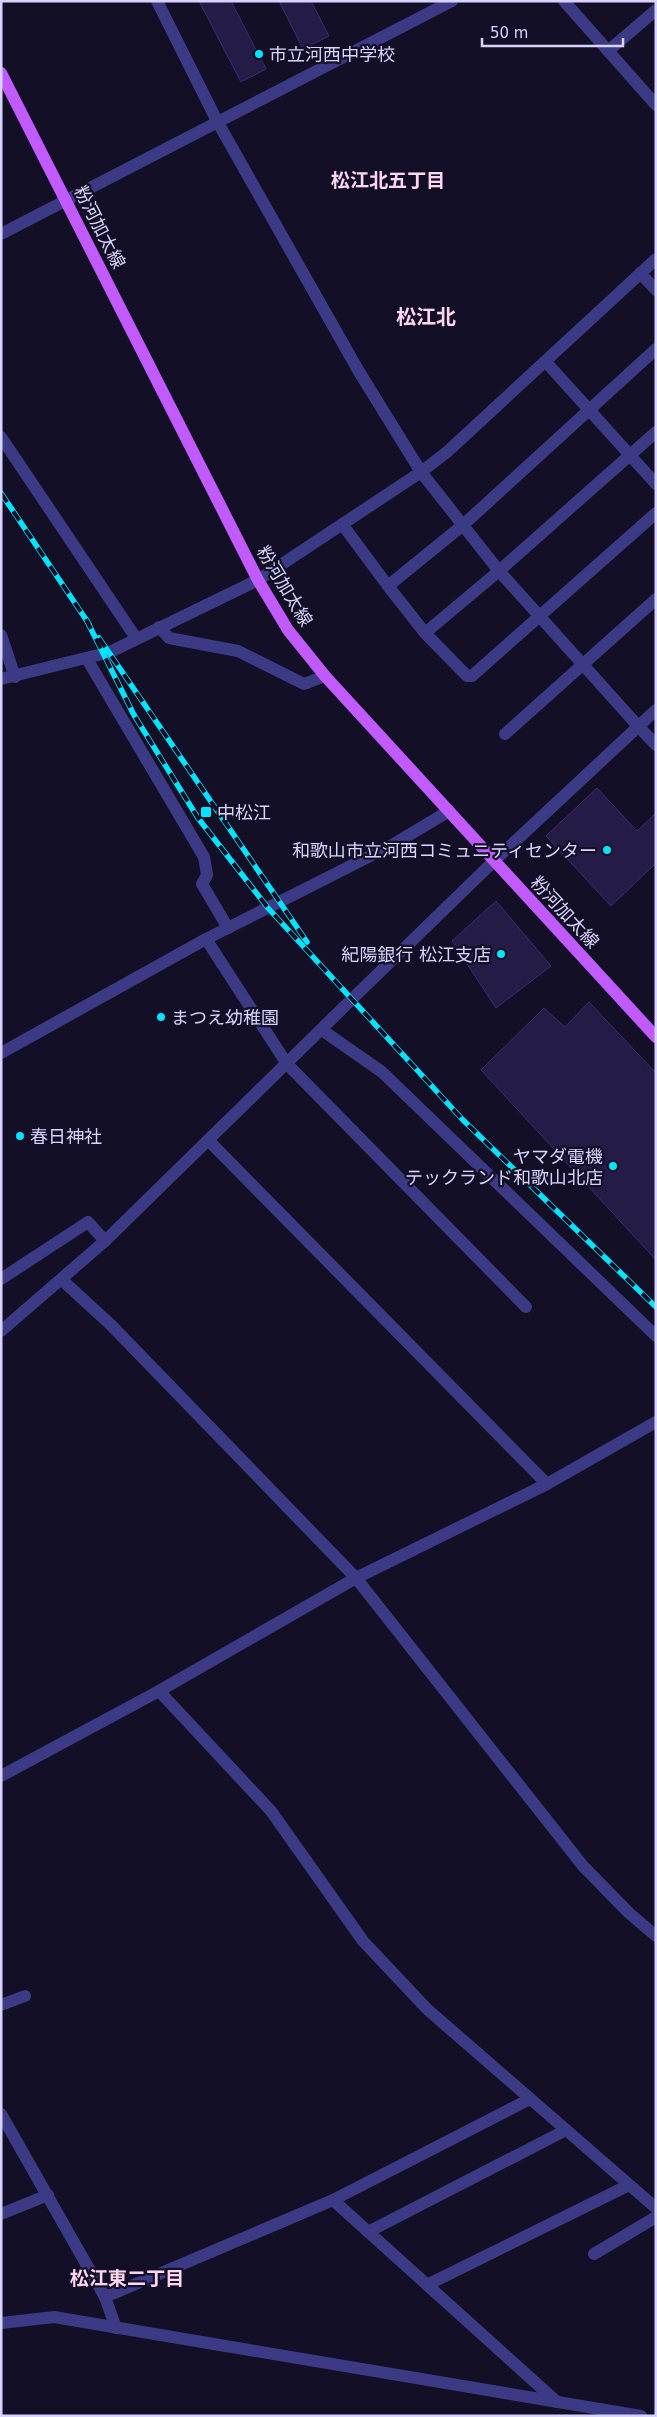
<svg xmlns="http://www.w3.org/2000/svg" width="657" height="2417" viewBox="0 0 657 2417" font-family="'DejaVu Sans','Noto Sans JP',sans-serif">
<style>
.building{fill:#241b47;stroke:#3b2d73}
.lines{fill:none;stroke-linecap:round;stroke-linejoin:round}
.minor{stroke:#3d3a85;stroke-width:12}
.tertiary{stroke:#3d3a85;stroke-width:12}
.primary{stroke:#c25bff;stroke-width:12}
.rail-casing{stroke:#00e5ff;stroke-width:5.5}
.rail{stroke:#130f26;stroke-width:4;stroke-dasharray:11;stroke-linecap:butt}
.poi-dot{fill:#00e5ff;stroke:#130f26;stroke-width:2}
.labels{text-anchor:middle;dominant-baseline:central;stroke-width:4.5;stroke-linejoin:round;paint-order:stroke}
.poi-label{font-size:18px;fill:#d9d4ff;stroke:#130f26;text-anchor:start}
.street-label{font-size:18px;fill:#d9d4ff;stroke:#130f26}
.neighbourhood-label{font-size:19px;font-weight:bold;fill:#ffd6f0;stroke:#130f26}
.quarter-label{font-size:20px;font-weight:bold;fill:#ffd6f0;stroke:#130f26}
</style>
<rect width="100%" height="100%" fill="#130f26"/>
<g class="building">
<polygon points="199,1 231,1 266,69 241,82"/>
<polygon points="279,1 311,1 329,36 303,49"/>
<polygon points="597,788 637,831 656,813 656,863 611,906 546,836"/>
<polygon points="496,901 551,966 496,1008 452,941"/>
<polygon points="589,1002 656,1073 656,1260 481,1070 544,1008 565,1027"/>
</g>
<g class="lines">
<g class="minor">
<polyline points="564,1 656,105"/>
<polyline points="608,51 656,10"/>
<polyline points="1,234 452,1"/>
<polyline points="640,273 656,290"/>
<polyline points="546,362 656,484"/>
<polyline points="1,437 136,638"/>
<polyline points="342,524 388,586 463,525 656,349"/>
<polyline points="388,586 425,633 467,676 472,676 656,513"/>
<polyline points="159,627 169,638 238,651 304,684 325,676"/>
<polyline points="425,633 499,571 656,432"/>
<polyline points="1,635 15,677"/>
<polyline points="87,659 204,857 207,875 202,884 228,928"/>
<polyline points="1,679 110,652 258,580 421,472 447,452 656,259"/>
<polyline points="638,726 656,745"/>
<polyline points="505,734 656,599"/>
<polyline points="206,939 287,1064 526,1307"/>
<polyline points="1,1053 206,939 394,844 449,811"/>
<polyline points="208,1140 547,1484"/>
<polyline points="1,1279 88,1222 105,1241"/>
<polyline points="62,1280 111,1325 356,1578 583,1866 629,1913 656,1936"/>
<polyline points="1,1331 105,1241 351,1000"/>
<polyline points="159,1691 271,1811 363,1941 427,2009 656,2208"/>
<polyline points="1,1776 159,1691 356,1578 547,1484 656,1422"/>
<polyline points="1,2005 25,1996"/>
<polyline points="1,2114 105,2297 116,2328"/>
<polyline points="333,2200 557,2402"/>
<polyline points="1,2214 48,2195"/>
<polyline points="368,2232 566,2130"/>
<polyline points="594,2254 656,2217"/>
<polyline points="427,2285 629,2185"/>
<polyline points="105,2297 333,2200 530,2099"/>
<polyline points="1,2323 54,2317 641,2416"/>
</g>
<g class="tertiary">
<polyline points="157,1 217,121 358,370 421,472 499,571 638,726"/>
<polyline points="351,1000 494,861 656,710"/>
<polyline points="322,1030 382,1072 656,1336"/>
</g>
<polyline class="primary" points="1,73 258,580 288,630 325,676 656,1037"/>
<g class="rail-casing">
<g id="rail">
<polyline points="1,493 89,624"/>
<polyline points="86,619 134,715 198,818 268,908 463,1120 656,1307"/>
<polyline points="99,638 307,942"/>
</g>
</g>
<use href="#rail" class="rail"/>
</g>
<g class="poi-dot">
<circle cx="259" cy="54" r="5"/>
<rect x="200" y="806" width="12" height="12" rx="2.5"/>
<circle cx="607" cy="850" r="5"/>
<circle cx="501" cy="954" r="5"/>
<circle cx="161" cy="1017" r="5"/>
<circle cx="20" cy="1136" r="5"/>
<circle cx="613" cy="1166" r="5"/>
</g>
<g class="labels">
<g class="poi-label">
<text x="269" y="54">市立河西中学校</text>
<text x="217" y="812">中松江</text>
<text x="597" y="850" text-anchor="end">和歌山市立河西コミュニティセンター</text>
<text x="491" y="954" text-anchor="end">紀陽銀行 松江支店</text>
<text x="171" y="1017">まつえ幼稚園</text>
<text x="30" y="1136">春日神社</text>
<text x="603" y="1156" text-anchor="end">ヤマダ電機<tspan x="603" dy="21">テックランド和歌山北店</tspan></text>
</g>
<g class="street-label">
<text transform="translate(100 227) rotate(63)">粉河加太線</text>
<text transform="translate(285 586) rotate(59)">粉河加太線</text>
<text transform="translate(565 912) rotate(47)">粉河加太線</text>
</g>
<g class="neighbourhood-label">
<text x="388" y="180">松江北五丁目</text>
<text x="127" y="2278">松江東二丁目</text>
</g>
<g class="quarter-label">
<text x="426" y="317">松江北</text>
</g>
</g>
<rect width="657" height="2417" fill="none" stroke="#d9d4ff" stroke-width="5"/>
<path d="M482 38v8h141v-8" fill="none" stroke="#d9d4ff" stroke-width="2.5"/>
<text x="490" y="38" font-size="15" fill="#d9d4ff" stroke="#130f26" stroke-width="4" paint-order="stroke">50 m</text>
</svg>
